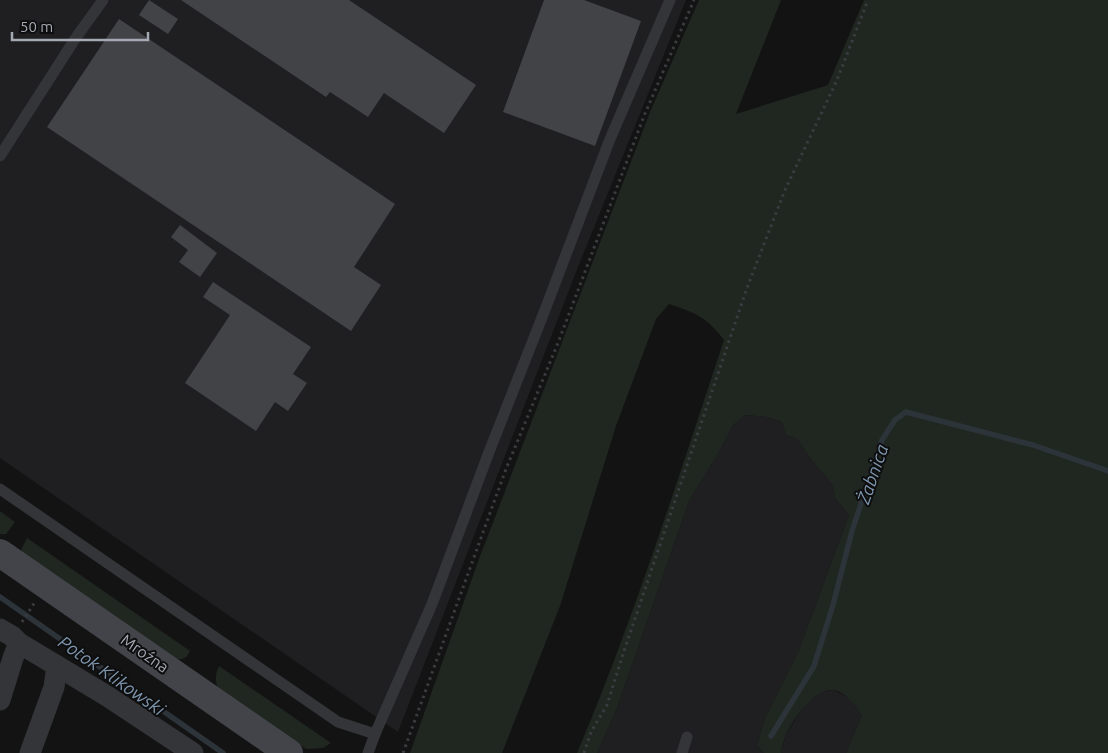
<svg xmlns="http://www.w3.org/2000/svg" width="1108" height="753" viewBox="0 0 1108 753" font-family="Ubuntu,sans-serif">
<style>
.built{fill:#1f1f21}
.green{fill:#1f2720}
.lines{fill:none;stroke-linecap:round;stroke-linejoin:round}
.stream{stroke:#2c3339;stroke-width:5.5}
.building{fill:#424347}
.path{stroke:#3a3c40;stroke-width:3;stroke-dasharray:2.5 4;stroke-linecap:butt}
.service{stroke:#343539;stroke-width:11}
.minor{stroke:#343539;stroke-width:21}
.secondary{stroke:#424449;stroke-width:28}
.labels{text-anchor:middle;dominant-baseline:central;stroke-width:4;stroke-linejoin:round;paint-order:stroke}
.street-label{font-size:16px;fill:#a5a9b4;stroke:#0e0e0f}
.water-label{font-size:18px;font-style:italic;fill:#7e96ae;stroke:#0e0e0f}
</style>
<rect width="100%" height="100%" fill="#131314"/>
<g class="built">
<polygon points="0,0 686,0 578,267 398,732 0,458"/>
<polygon points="744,415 767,417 782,422 786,435 797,439 814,463 833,485 835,498 849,515 799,650 765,718 757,745 764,753 597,753 617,708 689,501 718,454 733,425"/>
<polygon points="833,690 849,698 862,715 846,753 781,753 786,734 805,705 820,692"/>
</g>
<g class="green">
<path d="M699,0h82l-45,114 92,-29 36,-85h244v753h-262l16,-38c-7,-9 -16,-23 -29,-25 -19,-2 -39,29 -47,44 -2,6 -4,13 -5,19h-17l-7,-8 8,-27 34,-68 50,-135 -14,-17 -2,-13 -19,-22 -17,-24 -11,-4 -4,-13 -15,-5 -22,-2 -12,10 -15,29 -29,47 -72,207 -20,45h-20c57,-134 101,-275 147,-413 -16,-22 -30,-28 -55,-36l-13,15 -40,107 -56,180 -58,147h-92l69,-194 171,-447z"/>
<polygon points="0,511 15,522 6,534 0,534"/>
<path d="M27,538l163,113c-3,7 -7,9 -14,8l-153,-103 -2,-6z"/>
<path d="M219,666l112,77 -8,5 -17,1 -88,-60c-3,-9 -3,-14 1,-23z"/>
</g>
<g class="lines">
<g class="stream">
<polyline points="0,597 223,753"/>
<polyline points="771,736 814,666 833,605 852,531 882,440 895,420 906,412 1033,445 1108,471"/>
</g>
</g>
<g class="building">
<polygon points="149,0 178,19 168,34 139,15"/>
<polygon points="181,0 349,0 476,85 444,133 384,93 368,117 330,92 326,97"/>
<polygon points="544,0 584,0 641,21 595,146 503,112"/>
<polygon points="119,19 395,204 354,267 381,285 351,331 47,127"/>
<polygon points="180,225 217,253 200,277 179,262 188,250 171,237"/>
<polygon points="213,282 311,347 293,374 307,383 288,411 275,402 256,431 185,383 230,315 203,297"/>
</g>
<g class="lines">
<g class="path">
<polyline points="22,622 35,602"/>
<polyline points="403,753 506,469 558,343 644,116 694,0"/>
<polyline points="584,753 591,732 607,705 624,651 747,288 785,190 837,80 868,0"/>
</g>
<g class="service">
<polyline points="0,156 75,39 103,0"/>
<polyline points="0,489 338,722 375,734 432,604 489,452 543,315 610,139 670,0"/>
<polyline points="368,753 375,734"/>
<polyline points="682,753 687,737"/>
</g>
<g class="minor">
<polyline points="0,629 12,636 19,643 107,696 193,753"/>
<polyline points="0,700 13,658 19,643"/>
<polyline points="30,753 54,687 57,666"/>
</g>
<polyline class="secondary" points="0,553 289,753"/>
</g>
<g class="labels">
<g class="street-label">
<text transform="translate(145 653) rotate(35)">Mroźna</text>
</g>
<g class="water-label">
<text transform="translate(872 474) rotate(-71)">Żabnica</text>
<text transform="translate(112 675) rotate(35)">Potok Klikowski</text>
</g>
</g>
<path d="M12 32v8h136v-8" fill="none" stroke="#a5a9b4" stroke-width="2.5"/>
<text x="20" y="32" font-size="15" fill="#a5a9b4" stroke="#0e0e0f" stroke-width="4" paint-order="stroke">50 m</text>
</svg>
